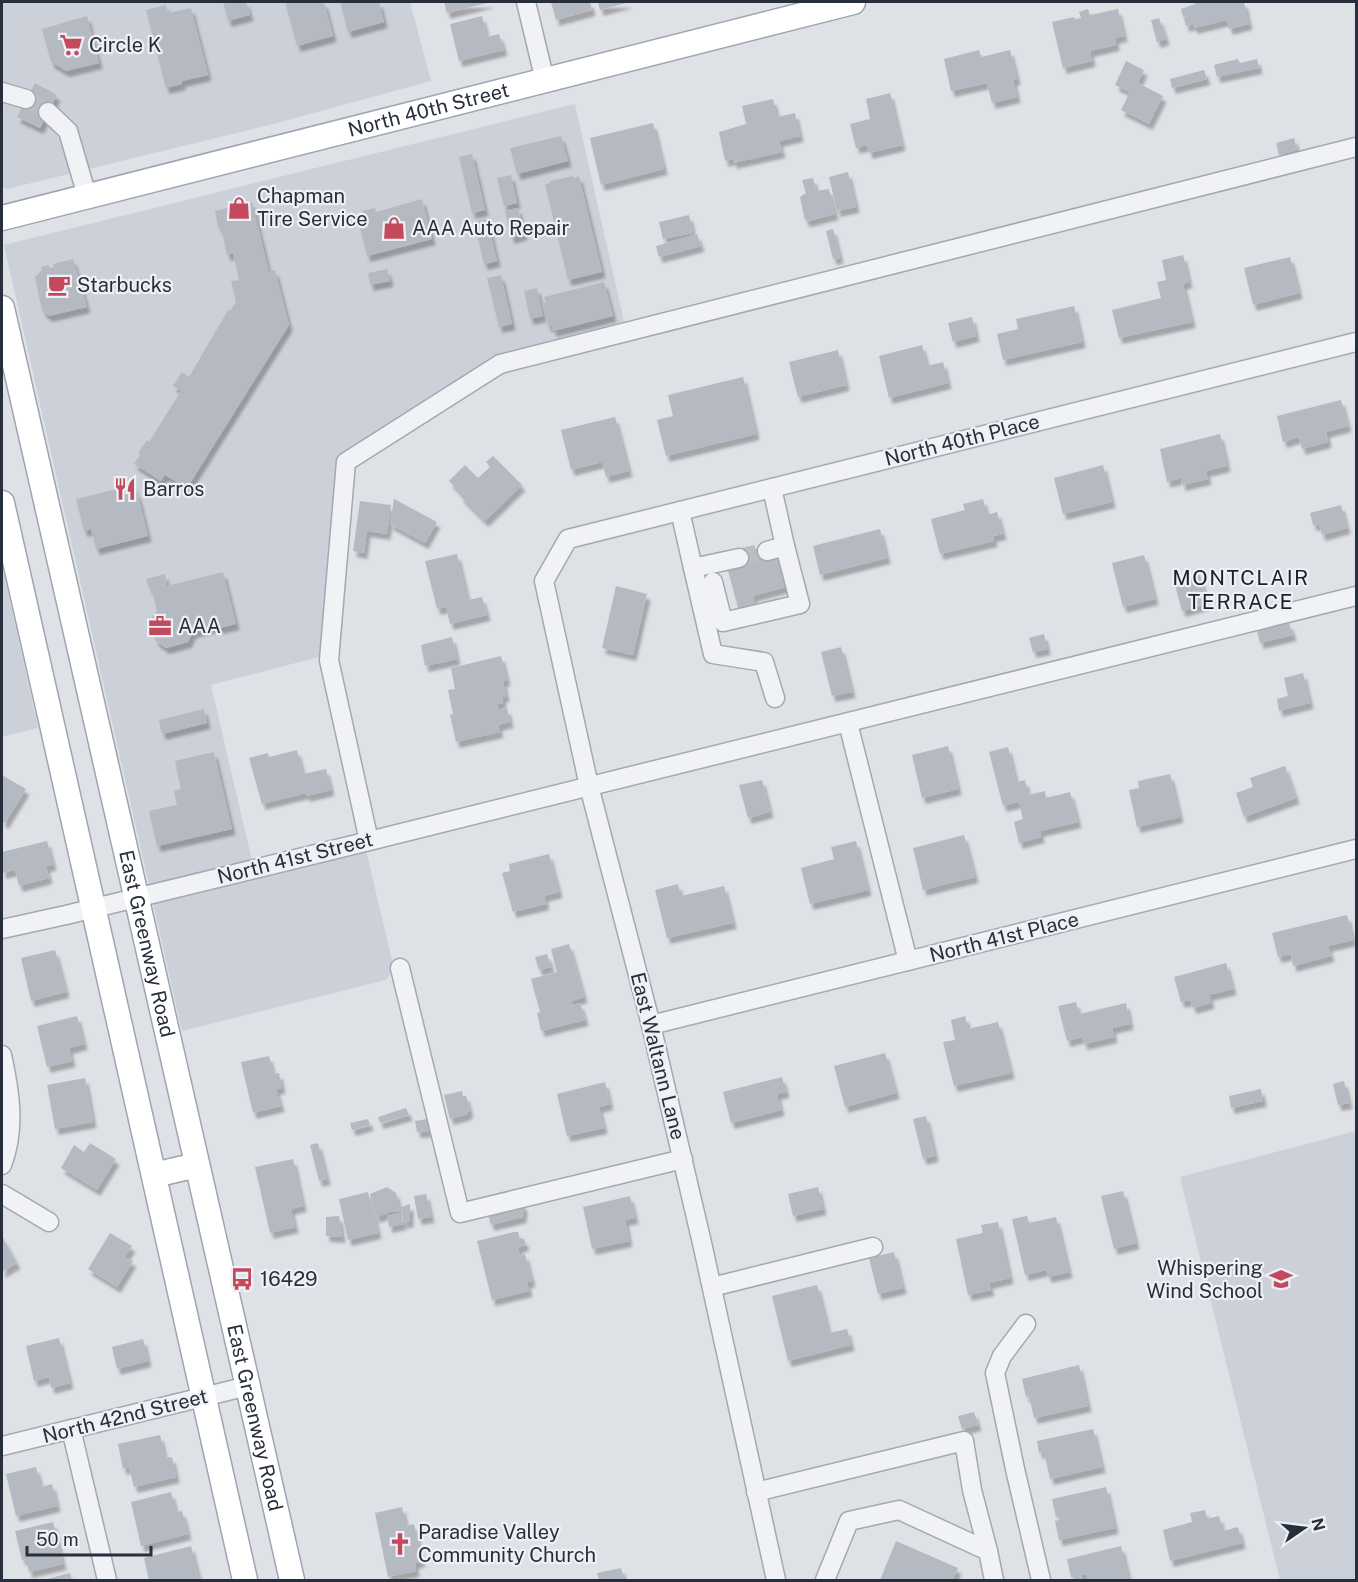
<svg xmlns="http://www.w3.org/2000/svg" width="1358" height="1582" viewBox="0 0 1358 1582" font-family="'Public Sans',sans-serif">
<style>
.built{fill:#ccd0d8}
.building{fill:#b5bac2;filter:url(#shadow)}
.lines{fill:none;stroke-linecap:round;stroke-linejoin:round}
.minor-tunnel{stroke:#babdc4;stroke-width:18;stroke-dasharray:18 9;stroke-linecap:butt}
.minor-casing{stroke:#a4a8b0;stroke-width:21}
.major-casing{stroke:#9ea5b1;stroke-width:27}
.minor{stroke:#f0f2f5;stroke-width:18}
.major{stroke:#fff;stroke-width:24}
.labels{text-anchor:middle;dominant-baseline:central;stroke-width:4.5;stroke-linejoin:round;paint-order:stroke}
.poi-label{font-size:20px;fill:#282f3c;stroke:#edf0f4;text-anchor:start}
.street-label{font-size:20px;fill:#282f3c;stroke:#edf0f4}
.neighbourhood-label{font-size:21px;letter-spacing:1.5px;fill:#1a202c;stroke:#edf0f4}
</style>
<defs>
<filter id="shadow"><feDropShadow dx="3.5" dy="6" stdDeviation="1.5" flood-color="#0004"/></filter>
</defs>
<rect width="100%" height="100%" fill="#dee1e6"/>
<g class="built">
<polygon points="2,2 410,2 431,81 277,123 7,189 2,187"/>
<polygon points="575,104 624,322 497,358 337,459 323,656 211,685 256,878 366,850 393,965 393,972 385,980 182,1031 4,245"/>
<polygon points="2,565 38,728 2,737"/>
<polygon points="1356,1131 1356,1580 1280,1580 1180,1177"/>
</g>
<g class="building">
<polygon points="223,2 246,2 250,15 228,21"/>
<polygon points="285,2 324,2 333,36 297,46"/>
<polygon points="340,2 379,2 384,22 348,32"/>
<polygon points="444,2 491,2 447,13"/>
<polygon points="551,2 590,2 592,10 556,20"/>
<polygon points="598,2 630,2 600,10"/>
<polygon points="1194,2 1244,2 1249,24 1229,29 1227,20 1194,28 1193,24 1186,26 1184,18 1190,16 1183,17 1181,9 1195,4"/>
<polygon points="166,5 168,13 191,8 208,75 182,81 182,84 166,88 146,10"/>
<polygon points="1088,9 1090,15 1118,9 1124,36 1115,38 1116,45 1090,51 1092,61 1063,68 1052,22 1074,17 1075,19 1081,18 1079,12"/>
<polygon points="87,16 99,63 66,71 51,62 42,29"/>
<polygon points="482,16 487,37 499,34 504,50 459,61 450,24"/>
<polygon points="1159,18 1166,39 1157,42 1151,20"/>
<polygon points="979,50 981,57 1010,50 1017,79 1013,80 1017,97 992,103 987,83 951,91 944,59"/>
<polygon points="1238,59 1240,63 1257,59 1259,68 1217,77 1214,65"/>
<polygon points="1126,61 1144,70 1138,83 1163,96 1149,124 1121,110 1130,92 1115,85"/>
<polygon points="1204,70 1207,79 1172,88 1170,79"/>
<polygon points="35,83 57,95 40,128 17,117"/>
<polygon points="890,93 902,145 869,153 867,145 856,148 850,124 870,119 866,99"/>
<polygon points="773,99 777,117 795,113 800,136 779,141 782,152 733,163 733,159 725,161 719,132 746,124 742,106"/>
<polygon points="653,123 664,169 601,185 590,138"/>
<polygon points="561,136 568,161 517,174 510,148"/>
<polygon points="1294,138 1297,150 1279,155 1276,143"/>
<polygon points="472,154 485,210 472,213 459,157"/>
<polygon points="848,172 856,207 837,211 829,177"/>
<polygon points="511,175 517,203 504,206 497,178"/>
<polygon points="573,176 574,178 579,176 602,272 568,280 545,184 550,183 550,181"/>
<polygon points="813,178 816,191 829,189 835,214 808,221 805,220 800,197 806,193 802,180"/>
<polygon points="422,199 432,239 367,256 357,216 363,215 362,211 375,208 376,212"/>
<polygon points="252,202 269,272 275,270 289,325 187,488 165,475 161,481 134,464 140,455 138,453 147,440 149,442 181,391 173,386 182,372 189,377 228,310 230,311 236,302 231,281 239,280 233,253 227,255 221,227 218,227 215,211"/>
<polygon points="518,208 524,234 511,238 505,211"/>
<polygon points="689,215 693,233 663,239 659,222"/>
<polygon points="487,219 497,261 484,264 474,222"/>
<polygon points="833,229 840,258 833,259 826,231"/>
<polygon points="697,234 701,246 659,257 656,246"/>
<polygon points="1183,255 1189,282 1183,284 1192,322 1119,338 1112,310 1161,298 1157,282 1166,280 1162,260"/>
<polygon points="1290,257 1299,293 1253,305 1244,268"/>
<polygon points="73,259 87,307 49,316 42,310 35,277 42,270 41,267 49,265 49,268 54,267 53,264"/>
<polygon points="387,269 390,281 370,285 368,273"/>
<polygon points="501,275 512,324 499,327 487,278"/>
<polygon points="604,282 613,316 553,331 552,326 548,326 542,303 546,302 544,297"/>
<polygon points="537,288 543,316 530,319 524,291"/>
<polygon points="1074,306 1082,342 1003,360 997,334 1018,329 1016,319"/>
<polygon points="972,317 976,336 953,342 948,323"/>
<polygon points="922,345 927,366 943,362 948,383 889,398 879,356"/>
<polygon points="838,350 846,385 798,397 789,362"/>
<polygon points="743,377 756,434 666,456 657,420 673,416 668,395"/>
<polygon points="1341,400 1348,426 1326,432 1328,442 1302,449 1299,437 1283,442 1277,416"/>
<polygon points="615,417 629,471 606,477 602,462 571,470 561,430"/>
<polygon points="1220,434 1227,466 1206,471 1208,479 1182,485 1181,478 1167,482 1160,449"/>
<polygon points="493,456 522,485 485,521 460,496 462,494 449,481 465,465 478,478 490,467 486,462"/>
<polygon points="1103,465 1112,502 1063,514 1054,478"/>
<polygon points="133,485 135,493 137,492 148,536 96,549 91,529 84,531 76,499"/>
<polygon points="394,499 437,522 425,543 390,524"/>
<polygon points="983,499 987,515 997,512 1003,534 993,536 994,541 940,554 931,519 965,510 963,504"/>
<polygon points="360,501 391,505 387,534 367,531 364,553 353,551"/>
<polygon points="1341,505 1347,528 1322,535 1319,524 1313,525 1310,513"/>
<polygon points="880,529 887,558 820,575 813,546"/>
<polygon points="766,546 780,555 789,586 753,596 755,606 739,611 727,567 738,554"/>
<polygon points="457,554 468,600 482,597 487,615 450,624 446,607 437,609 425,561"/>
<polygon points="1144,555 1155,599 1123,607 1112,563"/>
<polygon points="223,572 236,624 220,628 217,626 193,632 188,642 166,648 156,641 150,620 157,610 152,591 149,588 146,579 165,574 167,586"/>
<polygon points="1200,575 1207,604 1182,611 1174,581"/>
<polygon points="616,586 647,594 633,655 602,648"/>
<polygon points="1289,623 1293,635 1260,643 1257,631"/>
<polygon points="1044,634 1047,649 1033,652 1029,638"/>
<polygon points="452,637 457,659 425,666 421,645"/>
<polygon points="841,647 852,692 832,696 821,652"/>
<polygon points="501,656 507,680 503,681 506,696 502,697 503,703 497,704 498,710 507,708 510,722 498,725 500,732 456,742 450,715 453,714 448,690 455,689 451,668"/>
<polygon points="1303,673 1310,703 1279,711 1277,699 1288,696 1284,678"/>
<polygon points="204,709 207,723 162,734 159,720"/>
<polygon points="948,746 958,789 922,798 912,755"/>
<polygon points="1008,747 1016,782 1025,780 1028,795 1045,791 1046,798 1070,792 1078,822 1040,831 1041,837 1019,843 1014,822 1023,819 1019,802 1003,806 989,752"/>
<polygon points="297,750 303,774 326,769 331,790 306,796 306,793 262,804 249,758 268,753 269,757"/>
<polygon points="214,752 232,829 157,846 149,811 177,805 174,791 181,789 175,761"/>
<polygon points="1285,766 1296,798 1244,817 1236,793 1253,787 1250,778"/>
<polygon points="1170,774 1180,817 1137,827 1129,790 1139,788 1138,781"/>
<polygon points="2,775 26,789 5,823 2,821"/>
<polygon points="762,780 770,812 748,818 739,785"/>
<polygon points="964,835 975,877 923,890 913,848"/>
<polygon points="47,841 53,865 46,866 49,878 19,886 15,870 2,873 2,852"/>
<polygon points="856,841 868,890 810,904 801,868 834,859 831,847"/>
<polygon points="549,854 559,892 544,896 546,904 513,912 502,873 510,871 509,864"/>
<polygon points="678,884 681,896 724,886 733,923 667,938 655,890"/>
<polygon points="1347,915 1353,940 1328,946 1331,956 1293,966 1291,954 1278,957 1272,933"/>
<polygon points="569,944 584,997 571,1001 572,1005 580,1003 585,1020 541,1031 537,1013 540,1012 531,979 557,972 551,949"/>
<polygon points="55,950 66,992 31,1001 21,958"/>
<polygon points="547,954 551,967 539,970 535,957"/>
<polygon points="1226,963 1233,989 1209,995 1211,1003 1193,1008 1190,1000 1181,1002 1174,977"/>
<polygon points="1076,1002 1079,1014 1126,1003 1130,1024 1112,1028 1114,1037 1084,1044 1082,1037 1067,1041 1058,1006"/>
<polygon points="77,1016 84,1044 69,1048 72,1061 47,1067 37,1026"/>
<polygon points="965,1016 968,1029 998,1022 1011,1073 954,1086 943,1042 955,1040 951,1020"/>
<polygon points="885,1053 896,1093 845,1107 834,1066"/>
<polygon points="269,1056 273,1074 279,1073 282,1088 276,1089 281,1106 253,1113 241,1062"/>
<polygon points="782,1077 786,1092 777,1094 781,1110 731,1123 723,1092"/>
<polygon points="85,1078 93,1122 55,1129 47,1085"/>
<polygon points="1344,1081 1349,1103 1338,1105 1333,1084"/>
<polygon points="605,1082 610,1104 599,1107 604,1128 567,1136 557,1094"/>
<polygon points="1261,1089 1263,1101 1231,1108 1229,1096"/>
<polygon points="462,1091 463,1096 466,1096 470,1112 467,1112 468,1114 450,1119 444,1095"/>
<polygon points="406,1108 409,1115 380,1123 378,1117"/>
<polygon points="926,1116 935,1156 923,1159 913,1119"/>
<polygon points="368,1119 370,1125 352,1130 350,1123"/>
<polygon points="427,1119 429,1131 417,1132 415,1121"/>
<polygon points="90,1143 116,1159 97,1190 61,1168 74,1145 84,1152"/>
<polygon points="318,1143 327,1179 319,1181 310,1145"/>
<polygon points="293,1159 303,1206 291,1209 295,1227 270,1233 255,1167"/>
<polygon points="387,1187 396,1193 400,1212 390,1212 376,1217 370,1194"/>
<polygon points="818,1187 823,1209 793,1216 788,1194"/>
<polygon points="1123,1191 1136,1243 1114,1249 1101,1196"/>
<polygon points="368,1192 378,1233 348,1240 339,1199"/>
<polygon points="426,1194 431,1217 418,1219 414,1196"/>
<polygon points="630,1196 635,1218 625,1220 629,1241 592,1249 583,1207"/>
<polygon points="520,1200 524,1207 523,1217 491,1225 486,1208"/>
<polygon points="410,1204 410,1221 404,1223 402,1212 406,1211 402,1212 401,1207"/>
<polygon points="401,1213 403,1224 389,1227 387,1216"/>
<polygon points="339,1216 342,1237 326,1236 326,1217"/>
<polygon points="1027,1216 1029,1223 1056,1217 1069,1272 1048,1277 1046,1270 1025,1275 1012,1219"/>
<polygon points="998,1222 1010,1278 989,1283 991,1290 968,1295 956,1239 983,1233 981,1225"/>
<polygon points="514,1232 518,1232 520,1239 524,1239 526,1244 518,1248 520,1256 525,1254 532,1281 527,1282 529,1291 492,1300 477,1241"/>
<polygon points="110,1233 132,1246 125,1257 133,1261 117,1287 88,1269"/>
<polygon points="2,1236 17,1263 2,1272"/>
<polygon points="894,1252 903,1288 878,1294 869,1258"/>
<polygon points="817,1285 829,1333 847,1329 851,1345 788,1361 772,1296"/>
<polygon points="59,1338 70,1383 51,1388 49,1377 34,1381 26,1346"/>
<polygon points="143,1339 148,1361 117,1369 112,1347"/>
<polygon points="1079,1365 1088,1406 1034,1418 1029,1396 1026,1397 1022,1379"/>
<polygon points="974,1412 978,1425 962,1429 958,1416"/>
<polygon points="1093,1429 1102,1467 1050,1479 1044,1452 1039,1453 1037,1441"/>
<polygon points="160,1435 165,1458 172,1457 176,1477 134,1487 129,1467 123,1469 118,1444"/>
<polygon points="36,1467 41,1487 52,1484 57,1506 16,1516 6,1474"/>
<polygon points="1106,1487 1115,1528 1059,1540 1055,1521 1060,1520 1059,1516 1056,1517 1052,1499"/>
<polygon points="171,1492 176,1512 182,1511 188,1534 141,1546 131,1502"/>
<polygon points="402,1507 406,1526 414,1524 422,1561 415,1563 416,1571 388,1577 375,1513"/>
<polygon points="1205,1510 1207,1519 1219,1516 1223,1531 1238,1527 1242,1543 1170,1561 1163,1530 1192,1522 1190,1513"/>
<polygon points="53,1522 63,1564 29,1572 26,1559 22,1560 15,1531"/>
<polygon points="896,1541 958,1568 953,1580 880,1580"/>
<polygon points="191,1546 199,1579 149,1580 144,1558"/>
<polygon points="1121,1546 1129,1580 1088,1580 1087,1574 1081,1575 1082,1580 1075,1580 1074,1577 1071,1577 1067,1559"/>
<polygon points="621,1568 624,1580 599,1580 597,1573"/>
<polygon points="70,1573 72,1580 43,1580"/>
</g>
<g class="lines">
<g class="minor-tunnel">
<polyline points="26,99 48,112"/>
<polyline points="739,558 767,551"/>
</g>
<g class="minor-casing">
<g id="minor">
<polyline points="526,2 545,81"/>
<polyline points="2,92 26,99"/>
<polyline points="48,112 68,131 87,196"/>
<polyline points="680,511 693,568 739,558"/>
<polyline points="767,551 785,546 772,488"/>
<polyline points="693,568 713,654 764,662 775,698"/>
<polyline points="713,582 723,622 800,604 785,546"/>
<polyline points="850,731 908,961"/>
<polyline points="369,841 329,660 346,462 500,364 1356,147"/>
<polyline points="2,929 66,915 357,844 1356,596"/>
<polyline points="400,968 460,1213 683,1159"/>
<polyline points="651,1025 1356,849"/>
<path d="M2,1055c8,37 14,74 0,110"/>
<polyline points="2,1194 49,1222"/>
<polyline points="712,1287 873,1247"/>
<polyline points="1026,1324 1002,1356 995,1373 1015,1469 1041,1580"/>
<polyline points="71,1429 107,1580"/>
<polyline points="2,1446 248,1386"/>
<polyline points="756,1492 964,1441 972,1490 988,1551"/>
<polyline points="776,1580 702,1243 651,1025 589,786 544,581 568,539 1356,342"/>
<polyline points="825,1580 849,1521 899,1510 988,1551 994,1580"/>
</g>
</g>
<g class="major-casing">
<g id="major">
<path id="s1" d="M2,218l851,-216"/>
<path id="s2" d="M2,308l290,1272"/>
<polyline points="2,503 245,1580"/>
<polyline points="154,1175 197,1165"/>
</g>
</g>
<use href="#minor" class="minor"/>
<use href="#major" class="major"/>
</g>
<defs>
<g id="supermarket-bare" transform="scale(1.8)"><path d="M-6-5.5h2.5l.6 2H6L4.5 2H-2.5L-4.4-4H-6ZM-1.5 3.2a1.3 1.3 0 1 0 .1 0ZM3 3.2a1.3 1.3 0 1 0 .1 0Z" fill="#c34a5c" stroke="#edf0f4" stroke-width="2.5" paint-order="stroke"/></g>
<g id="shop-bare" transform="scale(1.8)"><path d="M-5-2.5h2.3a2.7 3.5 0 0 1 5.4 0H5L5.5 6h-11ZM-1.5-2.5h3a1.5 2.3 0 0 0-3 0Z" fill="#c34a5c" stroke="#edf0f4" stroke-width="2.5" paint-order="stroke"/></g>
<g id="cafe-bare" transform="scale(1.8)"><path d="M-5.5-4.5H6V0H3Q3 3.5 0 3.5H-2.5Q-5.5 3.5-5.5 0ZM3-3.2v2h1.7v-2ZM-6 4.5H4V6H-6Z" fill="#c34a5c" stroke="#edf0f4" stroke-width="2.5" paint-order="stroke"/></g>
<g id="restaurant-bare" transform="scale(1.8)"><path d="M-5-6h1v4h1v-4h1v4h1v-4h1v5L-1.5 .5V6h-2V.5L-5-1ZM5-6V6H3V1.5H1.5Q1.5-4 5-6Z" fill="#c34a5c" stroke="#edf0f4" stroke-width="2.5" paint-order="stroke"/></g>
<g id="office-bare" transform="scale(1.8)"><path d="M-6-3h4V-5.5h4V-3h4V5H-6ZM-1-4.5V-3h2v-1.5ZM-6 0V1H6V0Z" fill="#c34a5c" stroke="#edf0f4" stroke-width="2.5" paint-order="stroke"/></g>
<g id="bus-bare" transform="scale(1.8)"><path d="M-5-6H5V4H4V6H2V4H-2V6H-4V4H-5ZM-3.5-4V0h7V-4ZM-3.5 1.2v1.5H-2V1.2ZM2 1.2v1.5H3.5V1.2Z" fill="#c34a5c" stroke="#edf0f4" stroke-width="2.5" paint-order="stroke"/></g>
<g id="school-bare" transform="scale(1.8)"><path d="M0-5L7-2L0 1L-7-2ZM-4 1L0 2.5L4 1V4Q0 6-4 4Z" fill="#c34a5c" stroke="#edf0f4" stroke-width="2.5" paint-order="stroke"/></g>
<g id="church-bare" transform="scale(1.8)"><path d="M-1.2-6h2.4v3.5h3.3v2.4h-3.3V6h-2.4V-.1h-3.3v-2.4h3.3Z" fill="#c34a5c" stroke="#edf0f4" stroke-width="2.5" paint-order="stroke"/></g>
</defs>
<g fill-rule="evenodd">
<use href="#supermarket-bare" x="71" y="45"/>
<use href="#shop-bare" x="239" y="208"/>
<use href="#shop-bare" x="394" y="228"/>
<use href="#cafe-bare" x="59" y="285"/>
<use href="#restaurant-bare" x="125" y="489"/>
<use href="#office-bare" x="160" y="626"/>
<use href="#bus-bare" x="242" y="1279"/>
<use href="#school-bare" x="1281" y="1279"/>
<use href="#church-bare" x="400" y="1544"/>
</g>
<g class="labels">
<g class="poi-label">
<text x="89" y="45">Circle K</text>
<text x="257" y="196">Chapman<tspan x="257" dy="23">Tire Service</tspan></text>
<text x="412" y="228">AAA Auto Repair</text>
<text x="77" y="285">Starbucks</text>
<text x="143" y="489">Barros</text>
<text x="178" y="626">AAA</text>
<text x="1263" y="1268" text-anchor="end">Whispering<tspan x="1263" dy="23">Wind School</tspan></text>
<text x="260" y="1279">16429</text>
<text x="418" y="1532">Paradise Valley<tspan x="418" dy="23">Community Church</tspan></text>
</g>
<g class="street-label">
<text stroke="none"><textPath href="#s1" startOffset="440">North 40th Street</textPath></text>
<text transform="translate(962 440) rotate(-14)">North 40th Place</text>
<text transform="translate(295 858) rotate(-14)">North 41st Street</text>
<text transform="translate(1004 937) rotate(-14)">North 41st Place</text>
<text stroke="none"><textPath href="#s2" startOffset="652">East Greenway Road</textPath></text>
<text transform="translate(658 1056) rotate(76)">East Waltann Lane</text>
<text transform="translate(125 1416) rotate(-14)">North 42nd Street</text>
<text stroke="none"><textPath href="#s2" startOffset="1138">East Greenway Road</textPath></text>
</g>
<g class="neighbourhood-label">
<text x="1241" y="577">MONTCLAIR<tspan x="1241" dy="24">TERRACE</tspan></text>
</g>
</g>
<rect width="1358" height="1582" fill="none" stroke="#282f3c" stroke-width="6"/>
<g transform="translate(1304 1528) rotate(76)" stroke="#edf0f4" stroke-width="4.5" paint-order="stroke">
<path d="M0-4.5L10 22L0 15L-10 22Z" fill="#282f3c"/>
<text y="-9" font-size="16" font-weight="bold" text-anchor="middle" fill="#282f3c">N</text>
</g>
<path d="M27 1546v9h124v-9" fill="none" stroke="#282f3c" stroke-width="3"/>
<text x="36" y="1546" font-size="18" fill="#282f3c" stroke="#edf0f4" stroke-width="4.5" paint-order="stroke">50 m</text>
</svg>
